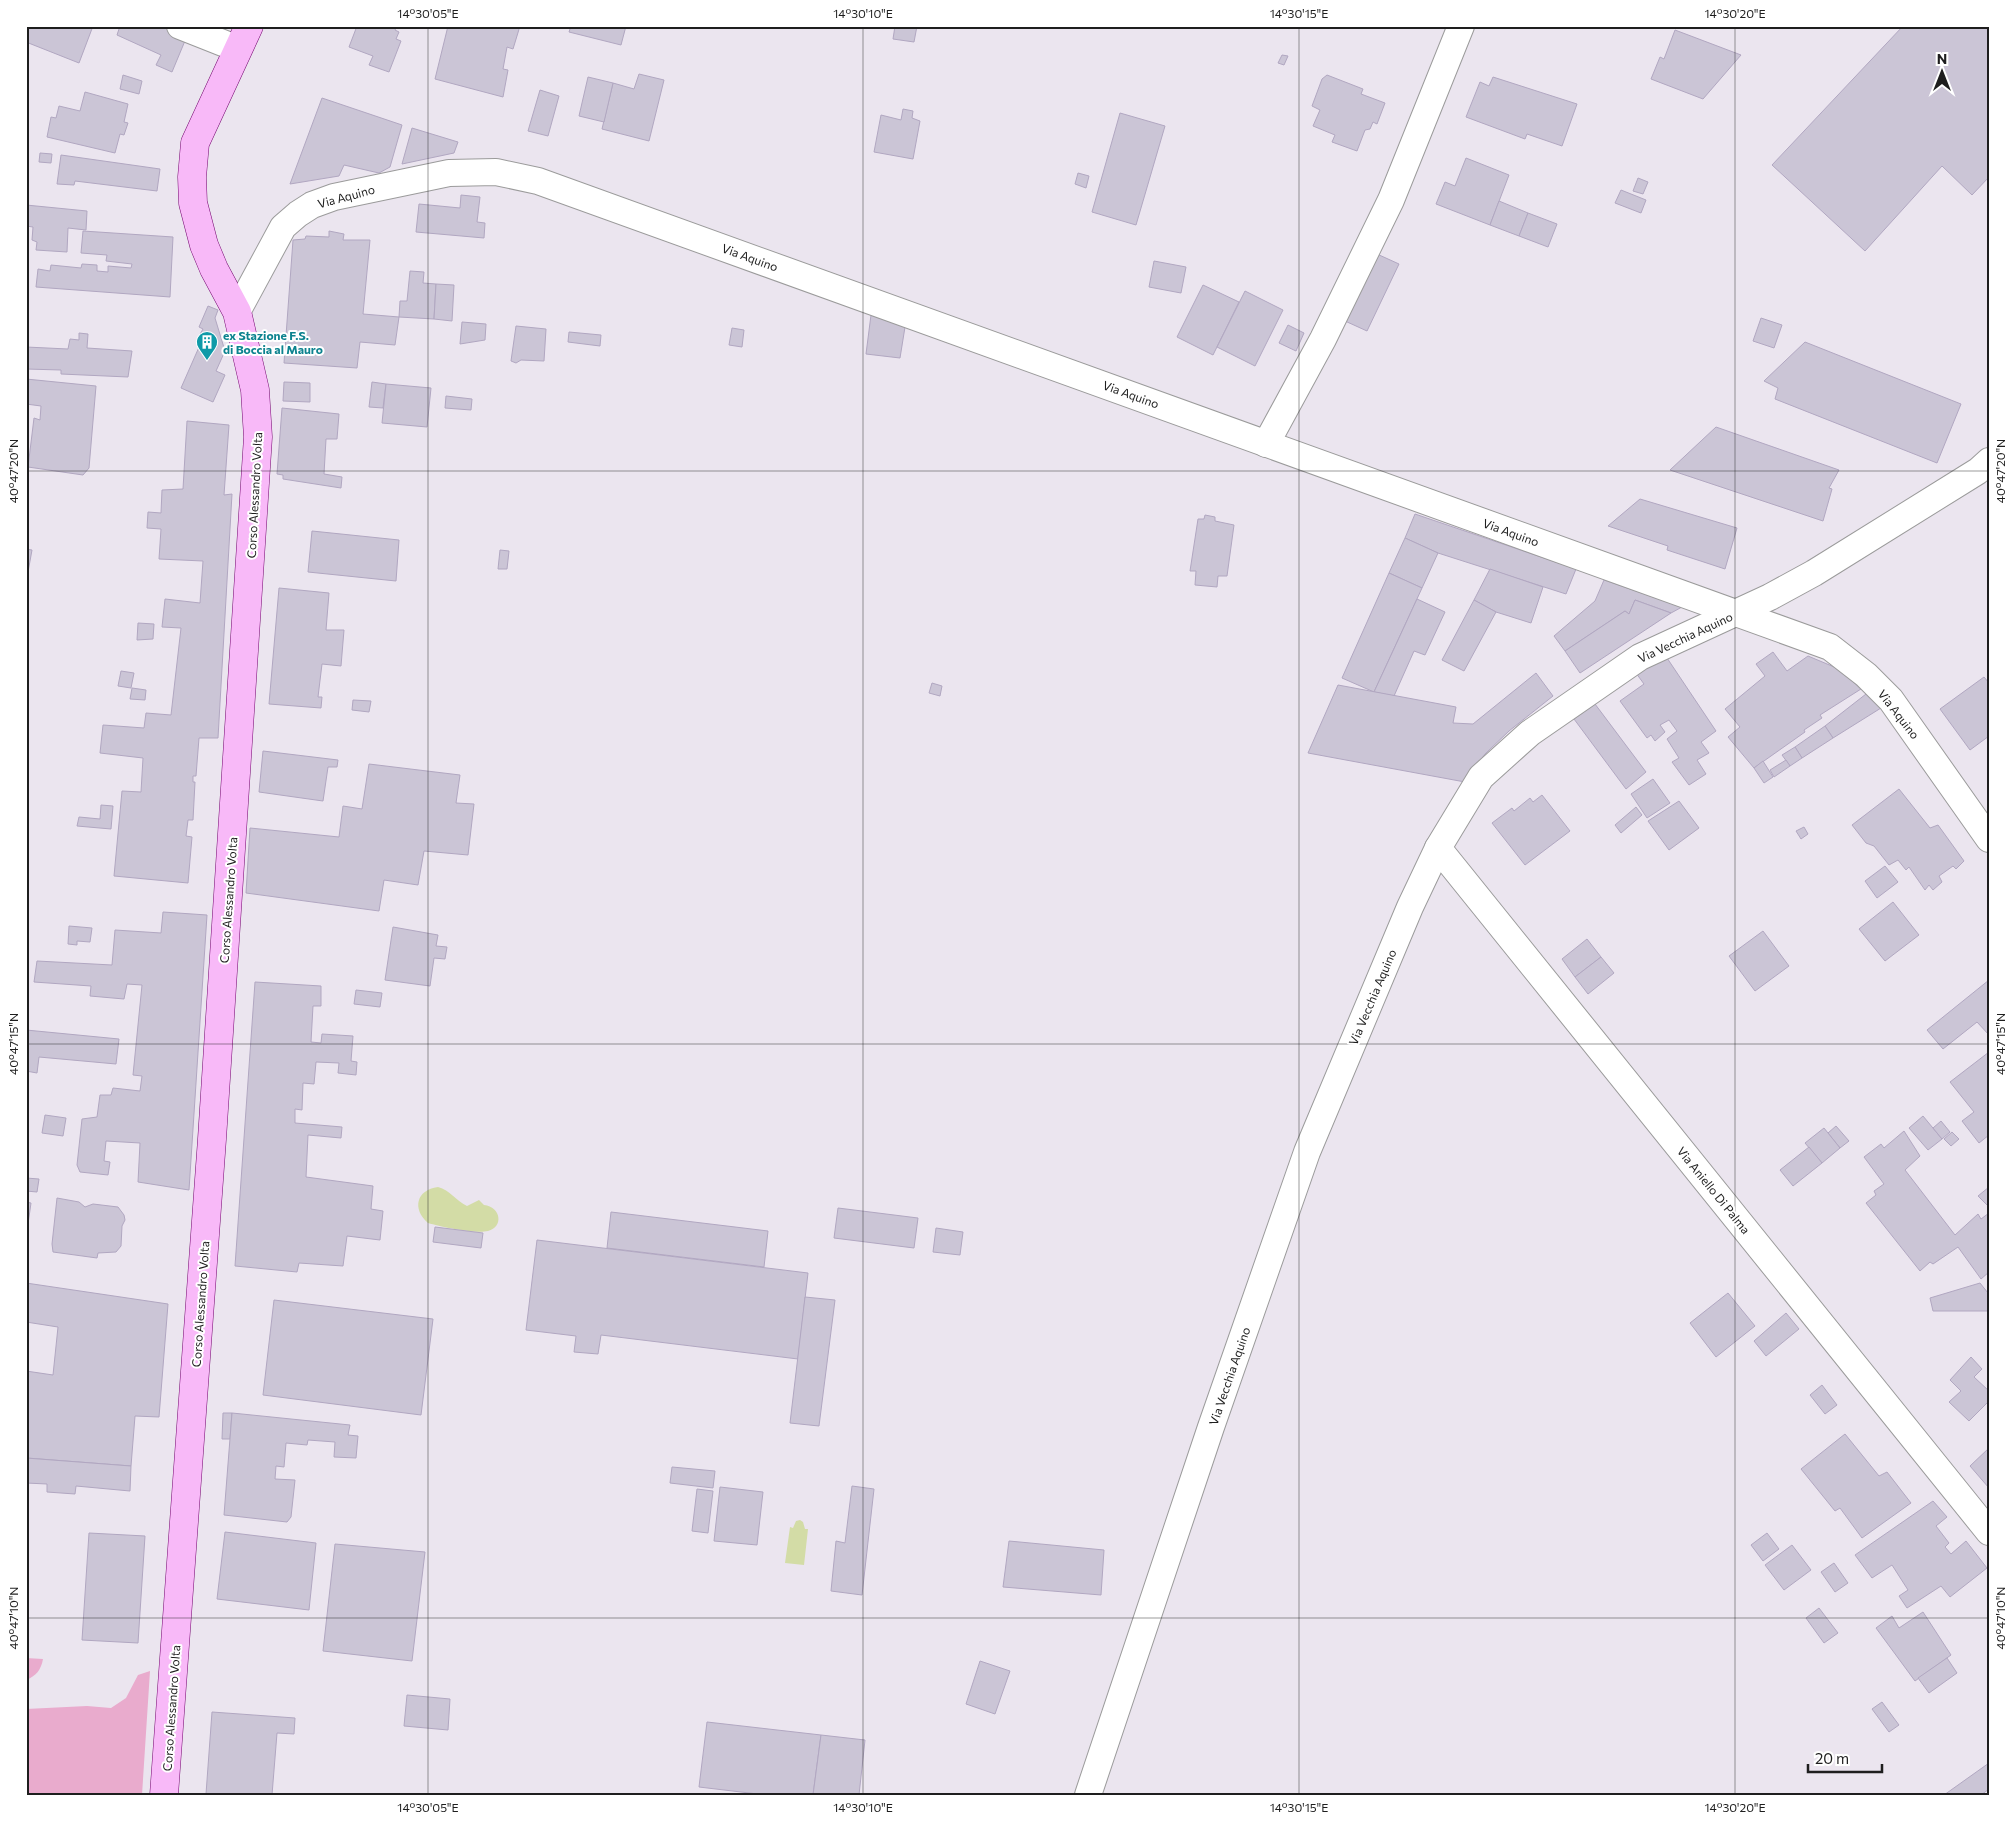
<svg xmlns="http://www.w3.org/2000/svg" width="2015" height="1821" viewBox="0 0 2015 1821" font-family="Commissioner,sans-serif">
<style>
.grass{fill:#e9abcd}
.water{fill:#d3dca6}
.building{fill:#cbc5d6;stroke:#b1a7c1}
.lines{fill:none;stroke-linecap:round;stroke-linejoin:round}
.minor-casing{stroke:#9b9b9b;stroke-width:28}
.secondary-casing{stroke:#74076f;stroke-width:29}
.minor{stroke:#fff;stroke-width:26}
.secondary{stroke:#f8b9f8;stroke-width:28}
.ticks{fill:none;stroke:#1e1e1e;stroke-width:1;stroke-opacity:0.45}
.labels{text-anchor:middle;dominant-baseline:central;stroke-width:4;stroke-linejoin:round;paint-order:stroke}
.street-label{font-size:12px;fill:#1e1e1e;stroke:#fff}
.culture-label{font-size:12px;font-weight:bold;fill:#0d838f;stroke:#fff;text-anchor:start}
.neatline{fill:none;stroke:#1e1e1e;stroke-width:2}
.ticks-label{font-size:12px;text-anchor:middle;fill:#1e1e1e}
</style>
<rect width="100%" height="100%" fill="#ebe5ef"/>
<g class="grass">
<path d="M26,1658l17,1c-2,11 -7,17 -17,21z"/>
<polygon points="150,1671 142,1795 26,1795 26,1709 87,1706 111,1708 126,1698 138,1675"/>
</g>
<g class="water">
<path d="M438,1187c12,3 18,14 29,19l12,-6 5,5c17,2 20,22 4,26 -14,3 -46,-4 -60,-8 -16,-14 -12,-33 10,-36z"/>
<polygon points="800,1520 803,1522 805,1529 808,1529 804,1565 785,1563 790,1527 793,1528 796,1521"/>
</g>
<g class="building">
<polygon points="26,26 93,26 79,63 26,42"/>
<polygon points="120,26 163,26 187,36 172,72 156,65 161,55 117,35"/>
<polygon points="357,26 397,26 395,30 399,32 396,39 401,41 389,72 369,65 373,56 349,47"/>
<polygon points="448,26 520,26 513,49 507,47 503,69 508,70 503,97 435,79"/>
<polygon points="571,26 626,26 621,45 569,32"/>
<polygon points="895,26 917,26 914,42 893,39"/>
<polygon points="1903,26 1989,26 1989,177 1972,195 1942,166 1865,251 1772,165"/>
<polygon points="1675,30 1741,55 1703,99 1651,79 1660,57 1664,59"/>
<polygon points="1282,55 1288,56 1284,65 1278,63"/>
<polygon points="639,74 664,80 649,141 602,129 613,83 634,89"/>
<polygon points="123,75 142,81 139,94 120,89"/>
<polygon points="1327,75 1363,89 1361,94 1385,103 1377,124 1373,122 1370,129 1365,130 1357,151 1332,142 1335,135 1313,126 1320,110 1312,106 1322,79"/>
<polygon points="588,77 613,83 604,122 579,116"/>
<polygon points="1493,77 1577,104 1562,146 1527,134 1525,139 1466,117 1480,82 1489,86"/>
<polygon points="540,90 559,96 548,136 528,131"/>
<polygon points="85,92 128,104 124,122 128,123 124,135 120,134 115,153 47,137 51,117 56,118 59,106 80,111"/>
<polygon points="322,98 402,125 390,167 379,173 344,165 339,176 290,184"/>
<polygon points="903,109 913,111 912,118 920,121 913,159 874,152 881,115 901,120"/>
<polygon points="1120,113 1165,126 1136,225 1092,212"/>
<polygon points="412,128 458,142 454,153 402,164"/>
<polygon points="40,153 52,154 51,163 39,162"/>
<polygon points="61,155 160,169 157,191 75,181 74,185 57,184"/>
<polygon points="1466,158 1509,175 1490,225 1436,204 1445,182 1455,186"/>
<polygon points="1078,173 1089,176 1086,188 1075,184"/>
<polygon points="1638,178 1648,182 1643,194 1633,191"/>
<polygon points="1621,190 1646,200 1641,213 1615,203"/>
<polygon points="461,195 480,197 477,222 485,223 484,238 416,232 419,204 460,208"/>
<polygon points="1499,201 1528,213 1519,236 1490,225"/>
<polygon points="26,205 87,211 86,230 68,228 67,252 36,250 37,242 32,240 33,227 26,226"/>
<polygon points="1528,213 1557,224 1548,247 1519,236"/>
<polygon points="83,231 173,237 170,297 36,287 38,269 50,271 51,265 81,268 82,264 97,265 97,271 108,272 108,266 131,268 132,264 106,261 107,255 81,253"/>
<polygon points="329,231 344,234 343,240 370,240 363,314 399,317 395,345 360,342 357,368 284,363 293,240 305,239 306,236 329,237"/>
<polygon points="1377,254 1399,264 1367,331 1345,321"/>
<polygon points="1154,261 1186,267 1181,293 1149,287"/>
<polygon points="410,271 424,272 423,283 436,284 434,319 399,317 400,301 407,301"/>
<polygon points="436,284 454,285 452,321 434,319"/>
<polygon points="1203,285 1239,302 1213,355 1177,337"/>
<polygon points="1245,291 1283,310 1255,366 1217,347"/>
<polygon points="208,306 218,310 215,318 225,351 216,371 225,375 213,402 181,388 203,338 199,336 203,329 199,327"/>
<polygon points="871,315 905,327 900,358 866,354"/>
<polygon points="1761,318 1782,325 1774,348 1753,341"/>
<polygon points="462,322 486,324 485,340 460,344"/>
<polygon points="1288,325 1304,333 1296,351 1279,343"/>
<polygon points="516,326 546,329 544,361 521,360 516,363 511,361"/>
<polygon points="732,328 744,330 742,347 729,345"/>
<polygon points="569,332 601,335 600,346 568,342"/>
<polygon points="79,333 88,334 87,348 132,351 128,377 61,374 61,370 26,369 26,347 68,349 70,339 79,340"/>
<polygon points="1805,342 1961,404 1937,463 1775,399 1778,388 1764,381"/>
<polygon points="26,379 96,386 89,468 83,475 28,467 34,418 40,420 41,406 26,404"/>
<polygon points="284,382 310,383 310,402 283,401"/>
<polygon points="372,382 386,384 383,408 369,407"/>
<polygon points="386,384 431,388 427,427 382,423"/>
<polygon points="446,396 472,399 471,410 445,408"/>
<polygon points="282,408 339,414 337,439 326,439 324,474 342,477 341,488 283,479 283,475 277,474"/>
<polygon points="187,421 229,425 224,495 232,494 218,738 199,738 196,776 193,776 193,782 195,782 193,820 188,820 186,836 192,837 188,883 114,876 122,791 141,792 143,758 100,753 103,725 144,728 146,713 171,715 181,628 162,627 165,599 200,603 203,561 159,559 161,529 147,528 148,512 161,513 162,490 183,489"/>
<polygon points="1716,427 1839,470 1829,488 1832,489 1823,521 1670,470"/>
<polygon points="1640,499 1737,528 1725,569 1667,550 1668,546 1608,526"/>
<polygon points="1415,514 1576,569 1566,594 1438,553 1405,538"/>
<polygon points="1205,515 1215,517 1215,521 1234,525 1227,576 1218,576 1217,587 1195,585 1196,571 1190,571 1198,519 1204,519"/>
<polygon points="312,531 399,540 396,581 308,572"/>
<polygon points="1405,538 1438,553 1422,588 1389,573"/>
<polygon points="26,549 32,550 26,583"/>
<polygon points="500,550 509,551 507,569 498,569"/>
<polygon points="1490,569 1543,587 1531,623 1496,612 1474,600"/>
<polygon points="1389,573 1422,588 1374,692 1342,678"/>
<polygon points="1604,580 1682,607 1671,613 1635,600 1629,614 1625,611 1565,651 1554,636 1595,601"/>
<polygon points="279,588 329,593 326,630 344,630 341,666 322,664 318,697 322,697 321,708 269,704"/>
<polygon points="1417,599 1445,612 1425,655 1414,651 1394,696 1374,692"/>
<polygon points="1474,600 1496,612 1464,671 1442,660"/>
<polygon points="1635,600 1671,613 1580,673 1565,651 1625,611 1629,614"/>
<polygon points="138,623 154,624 153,639 137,640"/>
<polygon points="1773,652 1787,671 1808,656 1839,669 1861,689 1820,715 1822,718 1804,730 1805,732 1754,768 1728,737 1740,727 1725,709 1765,676 1756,664"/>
<polygon points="1665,655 1716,731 1701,742 1709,753 1697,760 1706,774 1689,785 1672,762 1679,758 1667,739 1677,731 1669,720 1660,725 1665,732 1655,741 1651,735 1647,738 1620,701 1644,684 1636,673"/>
<polygon points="121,671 134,673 131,688 118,686"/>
<polygon points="1536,673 1553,696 1509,731 1485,754 1465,782 1308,753 1338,685 1456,707 1453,723 1473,724"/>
<polygon points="1984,677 1989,683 1989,736 1970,750 1940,709"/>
<polygon points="932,683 942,686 940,696 929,693"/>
<polygon points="132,688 146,690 145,700 130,699"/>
<polygon points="1866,694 1881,708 1833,738 1825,726"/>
<polygon points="353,700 371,701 369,712 352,710"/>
<polygon points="1595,704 1646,772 1626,789 1574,719"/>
<polygon points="1825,726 1833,738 1802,758 1795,747"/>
<polygon points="1795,747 1802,758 1790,766 1782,755"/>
<polygon points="263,751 338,760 337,767 328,767 323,801 259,792"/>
<polygon points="1786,760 1790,766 1774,777 1770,770"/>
<polygon points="1763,761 1773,777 1764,783 1754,768"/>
<polygon points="369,764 460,775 456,803 474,804 468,855 424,851 418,885 384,880 379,911 246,893 250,828 339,837 343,806 362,809"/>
<polygon points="1653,779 1670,803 1647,818 1631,794"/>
<polygon points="1899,789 1930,828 1938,825 1964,861 1956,869 1953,866 1939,876 1942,882 1933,890 1929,885 1925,890 1909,867 1906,870 1898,860 1889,865 1874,846 1866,843 1852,825"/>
<polygon points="1542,795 1570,831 1525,865 1492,823 1512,808 1514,811 1530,798 1533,802"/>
<polygon points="1679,801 1699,828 1669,850 1648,821"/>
<polygon points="101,805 113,806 111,829 77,826 79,817 100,819"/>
<polygon points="1636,807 1642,815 1621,833 1615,825"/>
<polygon points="1804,827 1808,834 1801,839 1796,831"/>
<polygon points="1885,866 1898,882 1877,898 1865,881"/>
<polygon points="1893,902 1919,935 1885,961 1859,929"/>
<polygon points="163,912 207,915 189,1190 138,1182 140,1143 106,1141 104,1161 110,1162 108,1175 80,1172 77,1165 82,1119 97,1117 100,1095 111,1095 113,1088 140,1091 142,1076 133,1075 142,985 127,984 124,999 90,996 91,986 34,982 37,961 112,965 115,930 161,933"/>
<polygon points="69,926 92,928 90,942 77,941 77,945 68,944"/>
<polygon points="393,927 438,935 436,946 447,947 445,959 434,958 430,986 385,980"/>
<polygon points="1763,931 1789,966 1755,991 1729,956"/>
<polygon points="1587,939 1601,957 1575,977 1562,959"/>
<polygon points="1601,957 1614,973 1588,994 1575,977"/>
<polygon points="1989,980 1989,1035 1977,1022 1943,1049 1927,1030"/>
<polygon points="255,982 321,986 321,1006 313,1006 311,1042 321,1043 322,1034 353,1036 351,1061 357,1062 356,1075 338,1073 339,1063 316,1062 314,1084 303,1083 302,1110 295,1109 295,1123 342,1127 341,1138 308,1135 306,1177 373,1186 371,1209 383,1211 380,1240 347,1236 343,1266 299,1263 297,1272 235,1266"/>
<polygon points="356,990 382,993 380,1007 354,1004"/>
<polygon points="26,1030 119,1039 116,1064 39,1057 37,1073 26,1071"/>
<polygon points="1989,1052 1989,1135 1979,1143 1962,1121 1974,1112 1950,1082"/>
<polygon points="45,1115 66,1118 63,1136 42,1133"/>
<polygon points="1923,1116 1942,1139 1928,1150 1909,1128"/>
<polygon points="1941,1121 1950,1132 1942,1139 1933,1128"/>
<polygon points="1836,1126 1849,1141 1840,1148 1828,1133"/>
<polygon points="1824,1128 1840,1148 1822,1163 1805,1143"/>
<polygon points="1904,1131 1920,1156 1905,1170 1955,1235 1978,1214 1981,1219 1989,1213 1989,1272 1981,1279 1958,1247 1933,1264 1930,1262 1920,1271 1866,1203 1876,1195 1874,1191 1884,1184 1864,1157 1881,1144 1884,1148"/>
<polygon points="1952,1132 1959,1139 1951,1146 1944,1139"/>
<polygon points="1809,1147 1822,1163 1793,1186 1780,1170"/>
<polygon points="26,1178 39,1179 37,1192 26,1191"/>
<polygon points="1989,1187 1989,1207 1978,1196"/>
<polygon points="57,1198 79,1202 85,1207 93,1204 118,1207 124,1215 125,1220 122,1226 121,1246 116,1252 98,1253 97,1258 53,1252 52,1244"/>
<polygon points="26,1202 31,1203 28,1224 26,1224"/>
<polygon points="838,1208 918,1218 914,1248 834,1238"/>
<polygon points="611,1212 768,1231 764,1267 607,1248"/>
<polygon points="435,1227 483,1233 481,1248 433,1242"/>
<polygon points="936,1228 963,1232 960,1255 933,1252"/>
<polygon points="537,1240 808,1273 798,1359 601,1335 598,1354 574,1352 576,1336 526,1330"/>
<polygon points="26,1283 168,1304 159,1417 135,1416 131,1466 26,1458 26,1371 53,1375 58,1327 26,1322"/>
<polygon points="1980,1283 1988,1293 1989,1311 1933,1311 1930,1298"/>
<polygon points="1728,1293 1755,1326 1716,1357 1690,1323"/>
<polygon points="805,1297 835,1300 819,1426 790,1423"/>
<polygon points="274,1300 433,1319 421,1415 263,1395"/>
<polygon points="1786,1313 1799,1329 1766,1356 1754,1341"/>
<polygon points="1971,1357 1982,1369 1974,1377 1989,1391 1989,1401 1969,1421 1949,1402 1961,1391 1950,1380"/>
<polygon points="1822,1385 1837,1405 1825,1414 1810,1395"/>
<polygon points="223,1413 232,1413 230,1439 222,1439"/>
<polygon points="232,1413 350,1425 348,1435 358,1436 356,1458 334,1457 335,1442 308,1440 307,1445 286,1443 284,1467 276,1466 275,1479 295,1480 291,1517 287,1522 224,1515"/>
<polygon points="1845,1434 1879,1476 1887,1472 1911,1503 1862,1538 1840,1508 1835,1511 1801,1469"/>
<polygon points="1989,1448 1989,1488 1970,1466"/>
<polygon points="26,1458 131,1466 130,1491 76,1486 75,1494 47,1492 47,1484 26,1483"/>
<polygon points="672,1467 715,1471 713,1488 670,1483"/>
<polygon points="852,1486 874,1489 862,1595 831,1591 836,1541 845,1543"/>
<polygon points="720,1487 763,1492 757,1545 714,1541"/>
<polygon points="697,1489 713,1491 708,1533 692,1531"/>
<polygon points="1933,1501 1947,1517 1936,1526 1949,1543 1945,1547 1951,1554 1966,1541 1987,1568 1950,1597 1941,1586 1907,1608 1899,1596 1908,1590 1892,1565 1872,1578 1855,1555"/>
<polygon points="225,1532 316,1543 309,1610 217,1599"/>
<polygon points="89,1533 145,1536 138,1643 82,1640"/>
<polygon points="1767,1533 1779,1549 1763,1561 1751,1545"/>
<polygon points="1009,1541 1104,1550 1101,1595 1003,1587"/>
<polygon points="335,1544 425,1552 412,1661 323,1651"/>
<polygon points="1792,1545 1811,1570 1784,1590 1765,1565"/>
<polygon points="1834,1563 1848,1583 1835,1592 1821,1572"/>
<polygon points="1819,1608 1838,1633 1824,1643 1806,1618"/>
<polygon points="1923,1612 1951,1655 1915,1681 1876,1628 1892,1616 1899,1628"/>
<polygon points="1947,1658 1957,1673 1929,1693 1918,1678"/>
<polygon points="980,1661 1010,1671 995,1714 966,1704"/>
<polygon points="407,1695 450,1699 448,1730 404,1726"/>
<polygon points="1882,1702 1899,1725 1889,1732 1872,1709"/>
<polygon points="212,1712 295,1718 294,1734 277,1733 272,1795 206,1794"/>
<polygon points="707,1722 821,1735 813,1795 766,1795 699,1787"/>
<polygon points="821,1735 865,1740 859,1795 813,1795"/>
<polygon points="1989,1763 1989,1789 1981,1795 1944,1795"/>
</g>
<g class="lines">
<g class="minor-casing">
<g id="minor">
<polyline points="180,26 238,49"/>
<polyline points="237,312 283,227 298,214 312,205 334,197 449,173 496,172 538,181 1830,647 1866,675 1891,700 1989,839"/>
<polyline points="1266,444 1323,339 1391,200 1461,26"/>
<polyline points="1438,848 1989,1532"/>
<polyline points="1088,1795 1211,1427 1307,1152 1410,907 1438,848 1481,777 1530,733 1640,657 1770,597 1814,573 1978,471 1989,461"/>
</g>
</g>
<g class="secondary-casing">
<polyline id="secondary" points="164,1795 212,1139 258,437 255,390 237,312 214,269 204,245 193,203 192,177 195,143 249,26"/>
</g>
<use href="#minor" class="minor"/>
<use href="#secondary" class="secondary"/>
</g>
<path class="ticks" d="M428,26v1769M863,26v1769M1299,26v1769M1735,26v1769M26,471h1963M26,1044h1963M26,1618h1963"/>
<defs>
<g id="building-pin" transform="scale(1.125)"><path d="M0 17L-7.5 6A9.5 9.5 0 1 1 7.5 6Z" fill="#0f9aa8" stroke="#fff"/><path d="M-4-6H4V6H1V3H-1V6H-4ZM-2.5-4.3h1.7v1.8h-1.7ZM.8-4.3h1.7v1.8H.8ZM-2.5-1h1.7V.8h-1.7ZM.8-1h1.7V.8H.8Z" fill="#fff"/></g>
</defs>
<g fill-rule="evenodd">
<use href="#building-pin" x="207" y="342"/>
</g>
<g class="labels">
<g class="street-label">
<text transform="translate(346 196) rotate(-15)">Via Aquino</text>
<text transform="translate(750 257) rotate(20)">Via Aquino</text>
<text transform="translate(1131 394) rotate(20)">Via Aquino</text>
<text transform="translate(254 495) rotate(-87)">Corso Alessandro Volta</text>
<text transform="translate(1511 532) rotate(20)">Via Aquino</text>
<text transform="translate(1685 637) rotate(-25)">Via Vecchia Aquino</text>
<text transform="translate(1899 714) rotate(52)">Via Aquino</text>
<text transform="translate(228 900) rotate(-86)">Corso Alessandro Volta</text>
<text transform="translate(1372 997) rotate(-67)">Via Vecchia Aquino</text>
<text transform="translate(1714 1190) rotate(51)">Via Aniello Di Palma</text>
<text transform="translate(200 1304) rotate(-86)">Corso Alessandro Volta</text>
<text transform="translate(1229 1376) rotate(-71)">Via Vecchia Aquino</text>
<text transform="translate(171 1708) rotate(-86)">Corso Alessandro Volta</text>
</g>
<g class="culture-label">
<text x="223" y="335">ex Stazione F.S.<tspan x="223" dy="14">di Boccia al Mauro</tspan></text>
</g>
</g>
<rect width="2015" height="1821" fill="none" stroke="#ffffff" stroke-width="55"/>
<g transform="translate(1942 72)" stroke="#ffffff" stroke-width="4" paint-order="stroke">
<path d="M0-4L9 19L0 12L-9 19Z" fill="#1e1e1e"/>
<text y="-8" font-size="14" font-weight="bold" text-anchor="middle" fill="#1e1e1e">N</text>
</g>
<path d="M1808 1764v8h74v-8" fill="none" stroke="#1e1e1e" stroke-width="2.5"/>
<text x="1815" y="1764" font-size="15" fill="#1e1e1e" stroke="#ffffff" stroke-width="4" paint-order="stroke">20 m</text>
<rect x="28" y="28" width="1960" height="1766" class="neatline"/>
<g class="ticks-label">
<text x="428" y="18">14°30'05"E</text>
<text x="863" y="18">14°30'10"E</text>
<text x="1299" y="18">14°30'15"E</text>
<text x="1735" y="18">14°30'20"E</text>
<text transform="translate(14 471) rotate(-90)" y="4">40°47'20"N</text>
<text transform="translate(2001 471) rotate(-90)" y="4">40°47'20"N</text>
<text transform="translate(14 1044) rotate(-90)" y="4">40°47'15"N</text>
<text transform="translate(2001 1044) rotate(-90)" y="4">40°47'15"N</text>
<text transform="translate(14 1618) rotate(-90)" y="4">40°47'10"N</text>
<text transform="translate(2001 1618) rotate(-90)" y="4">40°47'10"N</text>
<text x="428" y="1812">14°30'05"E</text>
<text x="863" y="1812">14°30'10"E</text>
<text x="1299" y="1812">14°30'15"E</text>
<text x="1735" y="1812">14°30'20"E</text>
</g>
</svg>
